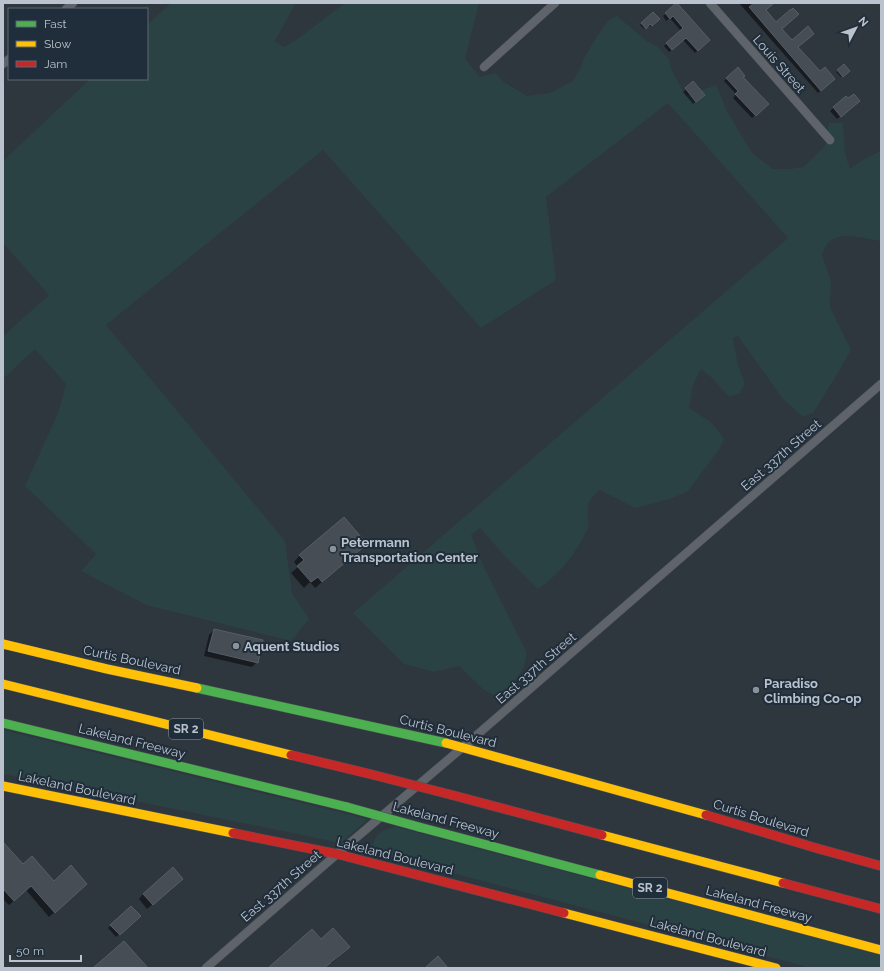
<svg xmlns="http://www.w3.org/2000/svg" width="884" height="971" viewBox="0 0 884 971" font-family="Raleway,sans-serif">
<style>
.green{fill:#2b4245}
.shadow{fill:#0007}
.building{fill:#464d54;stroke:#575e65}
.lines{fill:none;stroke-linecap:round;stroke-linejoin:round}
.street-casing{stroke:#4d5258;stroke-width:9}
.fast-casing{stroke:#4d5258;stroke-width:10}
.slow-casing{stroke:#4d5258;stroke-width:10}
.jam-casing{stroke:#4d5258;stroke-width:10}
.street{stroke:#5f646b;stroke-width:8}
.fast{stroke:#4caf50;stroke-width:9}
.slow{stroke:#ffc107;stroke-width:9}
.jam{stroke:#c62828;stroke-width:9}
.fast-bridge-casing{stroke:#4b5259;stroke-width:10;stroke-linecap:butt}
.jam-bridge-casing{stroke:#4b5259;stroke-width:10;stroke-linecap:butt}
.fast-bridge{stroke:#4caf50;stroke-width:9}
.jam-bridge{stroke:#c62828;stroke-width:9}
.poi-dot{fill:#89929b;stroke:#202d3a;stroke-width:1.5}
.labels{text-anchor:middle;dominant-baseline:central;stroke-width:4;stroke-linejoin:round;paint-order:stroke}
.shield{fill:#202d3a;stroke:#8c96a1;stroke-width:1}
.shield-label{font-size:12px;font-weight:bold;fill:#bac3cd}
.street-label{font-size:13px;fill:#bac3cd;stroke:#202d3a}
.poi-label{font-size:13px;font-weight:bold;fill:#bac3cd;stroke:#202d3a;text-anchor:start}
</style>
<rect width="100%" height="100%" fill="#2e363e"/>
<g class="green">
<path d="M171,3h125l-21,38 9,6 12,-7 49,-37h134l-14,56 15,18 15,-4 9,9 23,14 23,-3 23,-12 8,-14 3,-9 12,-20 12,-17 9,-5 31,26 10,5 11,12 2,10 15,27 30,-11 11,26 25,42 21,16h16l15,-2 21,-21 4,-23h14l2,30 5,16 14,-10 17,-8v90c-17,-2 -37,-11 -52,1 -3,2 -5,9 -7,13l9,27 -1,25 21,43 -13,23 -25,40 -10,4 -21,-19 -44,-62 -5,2 5,27 7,18 -5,10 -11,4 -17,-19 -11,-9 -8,16 -4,23 23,15 12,16 -4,9 -32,43 -18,8 -35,9 -35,-18c-12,9 -13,15 -12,29 1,4 1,6 0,9 -11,25 -29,47 -50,61l-35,-35 -23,-26 -9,7 13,32 42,84c2,21 -15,34 -30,46l-13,-8 -24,-23 -25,6 -30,-8 -51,-51 435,-375 -120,-135 -122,94 10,83 -75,48 -158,-178 -217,175 179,216 7,52 17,26 -18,22 -145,-36 -65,-34 15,-17 -71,-68 33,-73 8,-29 -31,-35 -32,30v-43l46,-41 -46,-52v-82l87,-82h57v-54z"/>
<polygon points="3,730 368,819 341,843 3,774"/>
<path d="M396,827l485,128v13h-70l-434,-115 -6,-4c5,-16 9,-19 25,-22z"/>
</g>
<g class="shadow">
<polygon points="739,3 766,3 765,10 820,72 831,81 818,93"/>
<polygon points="677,4 709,40 695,53 683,40 669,52 664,46 681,31 670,18 666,21 663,16"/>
<polygon points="653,13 658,19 650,27 649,25 644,29 640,25"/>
<polygon points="844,66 848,71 841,77 836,72"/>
<polygon points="742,77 767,104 752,118 733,98 736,94 724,81 727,78"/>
<polygon points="693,83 700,98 693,104 683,92"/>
<polygon points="846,97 855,104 837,119 830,111"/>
<polygon points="359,550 315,588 310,582 304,588 291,573 298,567 294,562 300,555"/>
<polygon points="214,630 257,662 252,667 204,656 209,635"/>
<polygon points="3,845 23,866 54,882 81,888 49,917 26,890 9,905 3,899"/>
<polygon points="177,883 147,909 139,899 143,894"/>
<polygon points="131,907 139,916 116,937 108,928"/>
<polygon points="321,940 349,947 332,963 330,962 324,968 269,968"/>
</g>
<g class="building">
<polygon points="676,3 677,3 710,40 698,51 686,38 672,50 666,43 683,28 673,16 670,19 665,13"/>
<polygon points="754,3 774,3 766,10 776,22 791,9 791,10 793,8 799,14 782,29 792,40 808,26 814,34 798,47 820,71 825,67 835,79 821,91 749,7"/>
<polygon points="653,12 660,19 652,26 650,24 646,29 641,23"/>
<polygon points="844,64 850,71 843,77 837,70"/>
<polygon points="738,67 745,76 743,77 769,104 756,116 735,94 738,91 726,78"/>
<polygon points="693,81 705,95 696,102 685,88"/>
<polygon points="854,94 860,101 841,117 833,107 846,96 848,98"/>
<polygon points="344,517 367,544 322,582 318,577 311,582 297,566 304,560 299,555"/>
<polygon points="214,629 263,640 258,663 208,651"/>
<polygon points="3,842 23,864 32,856 54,881 71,865 87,884 55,913 31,886 14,901 3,889"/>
<polygon points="173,867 183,879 153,905 143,894"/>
<polygon points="131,906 141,916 120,935 110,925"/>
<polygon points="333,928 350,947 324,968 268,968 312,929 321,939"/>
<polygon points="124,941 148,968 93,968"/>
<polygon points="438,956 448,968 425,968"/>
</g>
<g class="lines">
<g class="street-casing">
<g id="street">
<polyline points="710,3 830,140"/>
<polyline points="66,9 73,3"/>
<polyline points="3,64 9,59"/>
<polyline points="484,67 555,3"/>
<polyline points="206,968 337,854 463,747 881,384"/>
</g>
</g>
<g class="fast-casing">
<g id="fast">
<polyline points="197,688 446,743"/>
<polyline points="3,723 347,807"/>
<polyline points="419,827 600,875"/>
</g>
</g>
<g class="slow-casing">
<g id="slow">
<polyline points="3,644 107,669 197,688"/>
<polyline points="3,684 291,755"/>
<polyline points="446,743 706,815"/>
<polyline points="3,786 233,833"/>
<polyline points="602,835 783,883"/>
<polyline points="600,875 881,950"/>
<polyline points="564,913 776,968"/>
</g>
</g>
<g class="jam-casing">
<g id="jam">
<polyline points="291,755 370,774"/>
<polyline points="452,795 602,835"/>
<polyline points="706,815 816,848 881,866"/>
<polyline points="233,833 337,854 564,913"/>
<polyline points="783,883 881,909"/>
</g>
</g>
<use href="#street" class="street"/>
<use href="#fast" class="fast"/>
<use href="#slow" class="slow"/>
<use href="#jam" class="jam"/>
<g class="fast-bridge-casing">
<polyline id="fast-bridge" points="347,807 419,827"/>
</g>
<g class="jam-bridge-casing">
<polyline id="jam-bridge" points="370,774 452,795"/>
</g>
<use href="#fast-bridge" class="fast-bridge"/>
<use href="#jam-bridge" class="jam-bridge"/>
</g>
<g class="poi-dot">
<circle cx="333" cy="549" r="4"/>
<circle cx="236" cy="646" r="4"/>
<circle cx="756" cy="690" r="4"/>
</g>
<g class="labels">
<g class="shield">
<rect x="169" y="719" width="34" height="20" rx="3"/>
<rect x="633" y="878" width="34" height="20" rx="3"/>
</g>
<g class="shield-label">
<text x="186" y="729">SR 2</text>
<text x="650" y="888">SR 2</text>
</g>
<g class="street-label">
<text transform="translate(779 64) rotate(49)">Louis Street</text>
<text transform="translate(781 455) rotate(-41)">East 337th Street</text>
<text transform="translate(132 660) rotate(12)">Curtis Boulevard</text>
<text transform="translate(536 668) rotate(-41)">East 337th Street</text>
<text transform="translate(448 731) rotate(14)">Curtis Boulevard</text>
<text transform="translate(132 741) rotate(14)">Lakeland Freeway</text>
<text transform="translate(77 788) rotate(12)">Lakeland Boulevard</text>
<text transform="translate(761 818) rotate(17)">Curtis Boulevard</text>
<text transform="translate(446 820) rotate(15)">Lakeland Freeway</text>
<text transform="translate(395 856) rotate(14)">Lakeland Boulevard</text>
<text transform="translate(281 886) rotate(-41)">East 337th Street</text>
<text transform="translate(759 904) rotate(15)">Lakeland Freeway</text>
<text transform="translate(708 937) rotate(15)">Lakeland Boulevard</text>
</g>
<g class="poi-label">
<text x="341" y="542">Petermann<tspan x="341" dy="15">Transportation Center</tspan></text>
<text x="244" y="646">Aquent Studios</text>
<text x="764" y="683">Paradiso<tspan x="764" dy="15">Climbing Co-op</tspan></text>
</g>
</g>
<rect width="884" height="971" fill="none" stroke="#bac3cd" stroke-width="8"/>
<rect x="8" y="8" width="140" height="72" fill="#202d3a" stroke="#5e6975"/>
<rect x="16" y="21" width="20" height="6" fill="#4caf50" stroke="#5e6975"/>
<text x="44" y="28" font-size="12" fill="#bac3cd">Fast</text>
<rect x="16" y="41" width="20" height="6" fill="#ffc107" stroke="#5e6975"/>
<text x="44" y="48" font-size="12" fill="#bac3cd">Slow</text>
<rect x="16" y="61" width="20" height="6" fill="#c62828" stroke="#5e6975"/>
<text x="44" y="68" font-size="12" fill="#bac3cd">Jam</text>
<g transform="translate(856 28) rotate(49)" stroke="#202d3a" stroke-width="3" paint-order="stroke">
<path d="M0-3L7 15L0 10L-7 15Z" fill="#bac3cd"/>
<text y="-6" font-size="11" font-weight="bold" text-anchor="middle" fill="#bac3cd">N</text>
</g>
<path d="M10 955v6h71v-6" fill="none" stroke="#bac3cd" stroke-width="2"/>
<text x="16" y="955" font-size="12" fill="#bac3cd" stroke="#202d3a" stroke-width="3" paint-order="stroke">50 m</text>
</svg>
